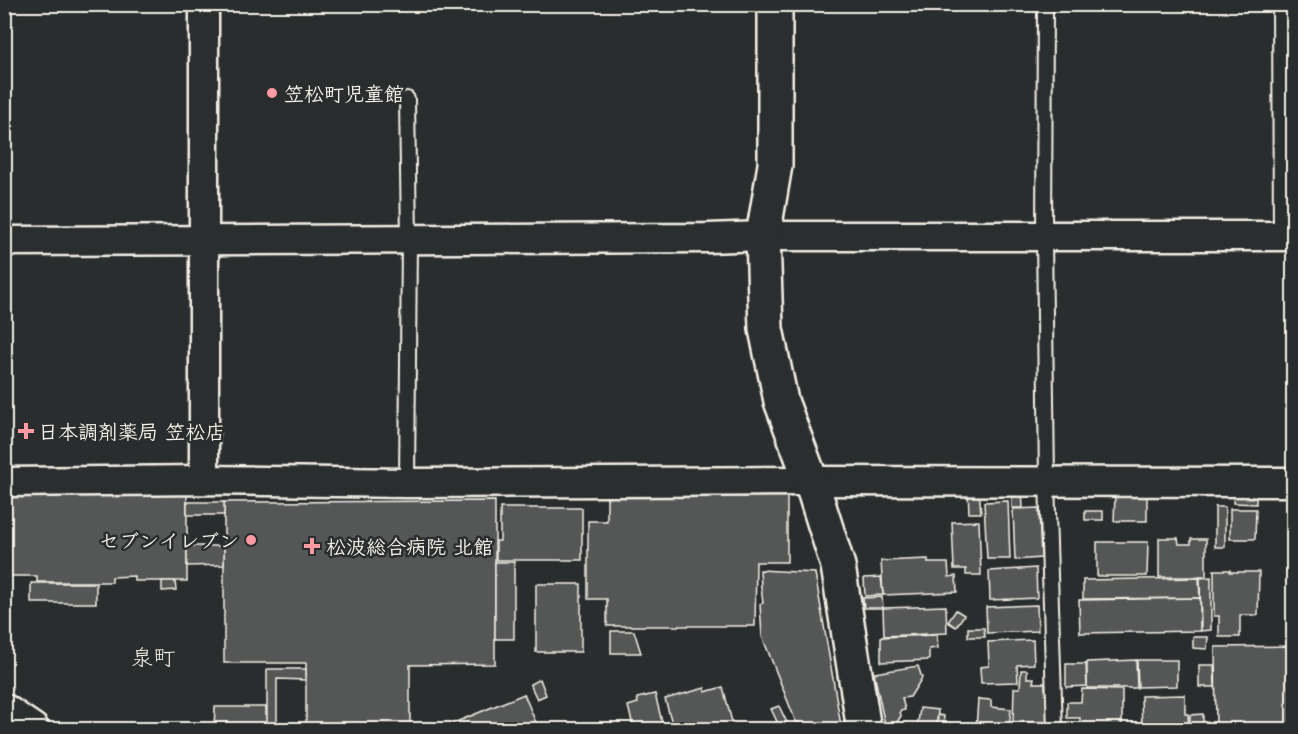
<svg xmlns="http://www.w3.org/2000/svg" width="1298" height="734" viewBox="0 0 1298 734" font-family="Mali,'Klee One',sans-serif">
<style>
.building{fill:#555756;stroke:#f4f1e8;stroke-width:1.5}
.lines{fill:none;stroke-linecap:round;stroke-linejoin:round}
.service-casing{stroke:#f4f1e8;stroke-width:18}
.minor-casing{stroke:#f4f1e8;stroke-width:33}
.tertiary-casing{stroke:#f4f1e8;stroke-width:38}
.primary-casing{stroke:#f4f1e8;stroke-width:38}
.service{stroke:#2a2d2e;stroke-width:14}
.minor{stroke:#2a2d2e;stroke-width:28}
.tertiary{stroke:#2a2d2e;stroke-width:33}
.primary{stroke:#2a2d2e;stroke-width:33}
.poi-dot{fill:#ff9aa2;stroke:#2a2d2e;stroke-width:2}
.labels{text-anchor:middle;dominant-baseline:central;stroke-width:5;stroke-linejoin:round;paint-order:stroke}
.poi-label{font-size:20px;font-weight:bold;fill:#f4f1e8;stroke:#2a2d2e;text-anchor:start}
.quarter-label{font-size:22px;fill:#f4f1e8;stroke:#2a2d2e}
</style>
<rect width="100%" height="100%" fill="#2a2d2e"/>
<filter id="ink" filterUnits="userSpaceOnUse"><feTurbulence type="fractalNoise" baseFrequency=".0167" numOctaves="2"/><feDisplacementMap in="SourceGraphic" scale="12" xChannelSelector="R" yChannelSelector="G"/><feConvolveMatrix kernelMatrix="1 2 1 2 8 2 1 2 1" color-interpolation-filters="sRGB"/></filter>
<g filter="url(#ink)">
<g class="building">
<polygon points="979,489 981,513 969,513 968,490"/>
<polygon points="1234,489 1256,489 1256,504 1233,503"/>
<polygon points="1012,490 1022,490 1023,508 1012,508"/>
<polygon points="187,494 187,581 134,581 134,576 112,577 112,582 37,582 37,576 4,576 4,495"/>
<polygon points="607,495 787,495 787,562 756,562 755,626 607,626 607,599 588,599 588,521 607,521"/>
<polygon points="1115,495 1147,496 1147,521 1114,521"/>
<polygon points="495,501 495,664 410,665 410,730 306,730 306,663 224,663 224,502"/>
<polygon points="1008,501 1010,559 987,559 984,502"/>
<rect x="187" y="502" width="37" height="13"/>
<rect x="1215" y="507" width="10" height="40"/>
<polygon points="500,508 582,508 582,560 496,560 496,541 500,541"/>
<polygon points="1039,508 1041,558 1015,560 1013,509"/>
<polygon points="1230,509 1256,509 1255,539 1230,539"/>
<rect x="1085" y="511" width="18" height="9"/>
<polygon points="979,521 981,575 966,575 966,569 954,569 952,522"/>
<polygon points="1159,538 1178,538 1179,544 1191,544 1191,539 1206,539 1206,577 1159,577"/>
<polygon points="1097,542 1148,542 1147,576 1097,576"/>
<polygon points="187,546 224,546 224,565 187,566"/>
<polygon points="928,559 928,563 948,563 949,577 956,576 957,592 883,595 881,561"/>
<rect x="495" y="562" width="19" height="77"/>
<polygon points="1036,568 1037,598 990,600 989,571"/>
<polygon points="760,570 815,573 841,726 824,730 800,730 799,722 796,722 762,636 760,604 763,603 761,587"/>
<polygon points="1214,570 1230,570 1230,572 1259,572 1258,615 1240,615 1240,637 1219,637 1219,616 1214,616"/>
<polygon points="881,577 883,595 865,596 864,578"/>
<polygon points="1211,577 1211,630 1201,631 1200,578"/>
<polygon points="1199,578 1200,598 1083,599 1083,580"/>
<polygon points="162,581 175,581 176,590 162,591"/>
<rect x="31" y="583" width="65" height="20"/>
<rect x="536" y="584" width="45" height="68"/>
<polygon points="882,597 883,608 864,608 863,598"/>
<polygon points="1200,598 1200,631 1080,633 1079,600"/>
<polygon points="1037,605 1038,631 987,633 986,607"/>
<polygon points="946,606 947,633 884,636 883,608"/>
<polygon points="956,610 964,615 956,627 948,622"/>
<polygon points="968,628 984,628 985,637 968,637"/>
<polygon points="611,631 634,631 641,653 611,653"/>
<polygon points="937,635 938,648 929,649 929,660 881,662 881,637"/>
<polygon points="1193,637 1208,637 1207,649 1193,648"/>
<polygon points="1033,640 1034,664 1017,665 1018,682 981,683 980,667 989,666 988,642"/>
<polygon points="1294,646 1294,730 1216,730 1215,647"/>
<polygon points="1136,660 1137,688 1087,688 1087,662"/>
<polygon points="1137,660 1177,660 1177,686 1138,687"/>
<polygon points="1066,664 1086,664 1087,686 1066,687"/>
<polygon points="1199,665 1214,665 1215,687 1199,687"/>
<polygon points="918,666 922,678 910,697 902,698 905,710 900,711 901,716 893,728 886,730 874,673"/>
<polygon points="267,669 306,669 306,680 277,679 277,728 267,728"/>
<polygon points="1021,670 1027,670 1027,678 1034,678 1033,683 1045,683 1045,689 1048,689 1048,722 1013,722 1014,688 1020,688"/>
<polygon points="540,679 546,695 537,699 530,684"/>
<polygon points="723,687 734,730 674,730 665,699 705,688 705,692"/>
<polygon points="1082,689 1122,690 1122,730 1080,730 1080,718 1067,718 1067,702 1081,702"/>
<polygon points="524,694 539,730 445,730 444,727"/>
<polygon points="655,694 664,730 634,730 628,706 638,703 637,698"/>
<polygon points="1185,695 1185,714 1188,714 1189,730 1142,730 1141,696"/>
<polygon points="978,699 991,700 991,707 1011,709 1009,730 976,730"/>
<polygon points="779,706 789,727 784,730 781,730 771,709"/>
<polygon points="215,707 266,707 266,730 214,730"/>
<polygon points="920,708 938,710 936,730 917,730"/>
<polygon points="1203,714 1203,729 1190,729 1190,715"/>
<polygon points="938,715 944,716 943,730 937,730"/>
</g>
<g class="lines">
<g class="service-casing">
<g id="service">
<polyline points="1045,4 1044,236 1047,481 1055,730"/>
<polyline points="1280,4 1281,236"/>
<polyline points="407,99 409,240 407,483"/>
</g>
</g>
<g class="minor-casing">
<g id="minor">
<polyline points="4,241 708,238 763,236 1294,236"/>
<polyline points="204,480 204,4"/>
<polyline points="4,482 204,480 407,483 811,481 1294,482"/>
</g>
</g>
<g class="tertiary-casing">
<polyline id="tertiary" points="775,4 775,165 763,236 766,329 781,401 811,481 838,566 864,730"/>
</g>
<g class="primary-casing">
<polyline id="primary" points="4,711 32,730"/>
</g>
<use href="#service" class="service"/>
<use href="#minor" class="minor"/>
<use href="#tertiary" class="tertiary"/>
<use href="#primary" class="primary"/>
</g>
</g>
<g class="poi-dot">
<circle cx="272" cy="93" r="6"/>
<path d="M23 422h6v6h6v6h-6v6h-6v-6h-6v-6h6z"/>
<circle cx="251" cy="540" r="6"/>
<path d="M309 537h6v6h6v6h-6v6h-6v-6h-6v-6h6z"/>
</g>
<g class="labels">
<g class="poi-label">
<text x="284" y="93">笠松町児童館</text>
<text x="38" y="431">日本調剤薬局 笠松店</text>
<text x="239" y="540" text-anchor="end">セブンイレブン</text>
<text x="326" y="546">松波総合病院 北館</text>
</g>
<g class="quarter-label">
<text x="153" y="656">泉町</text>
</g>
</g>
<rect width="1298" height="734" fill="none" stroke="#2a2d2e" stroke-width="24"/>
<rect x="12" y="12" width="1274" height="710" fill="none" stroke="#f4f1e8" stroke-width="2" filter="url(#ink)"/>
</svg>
